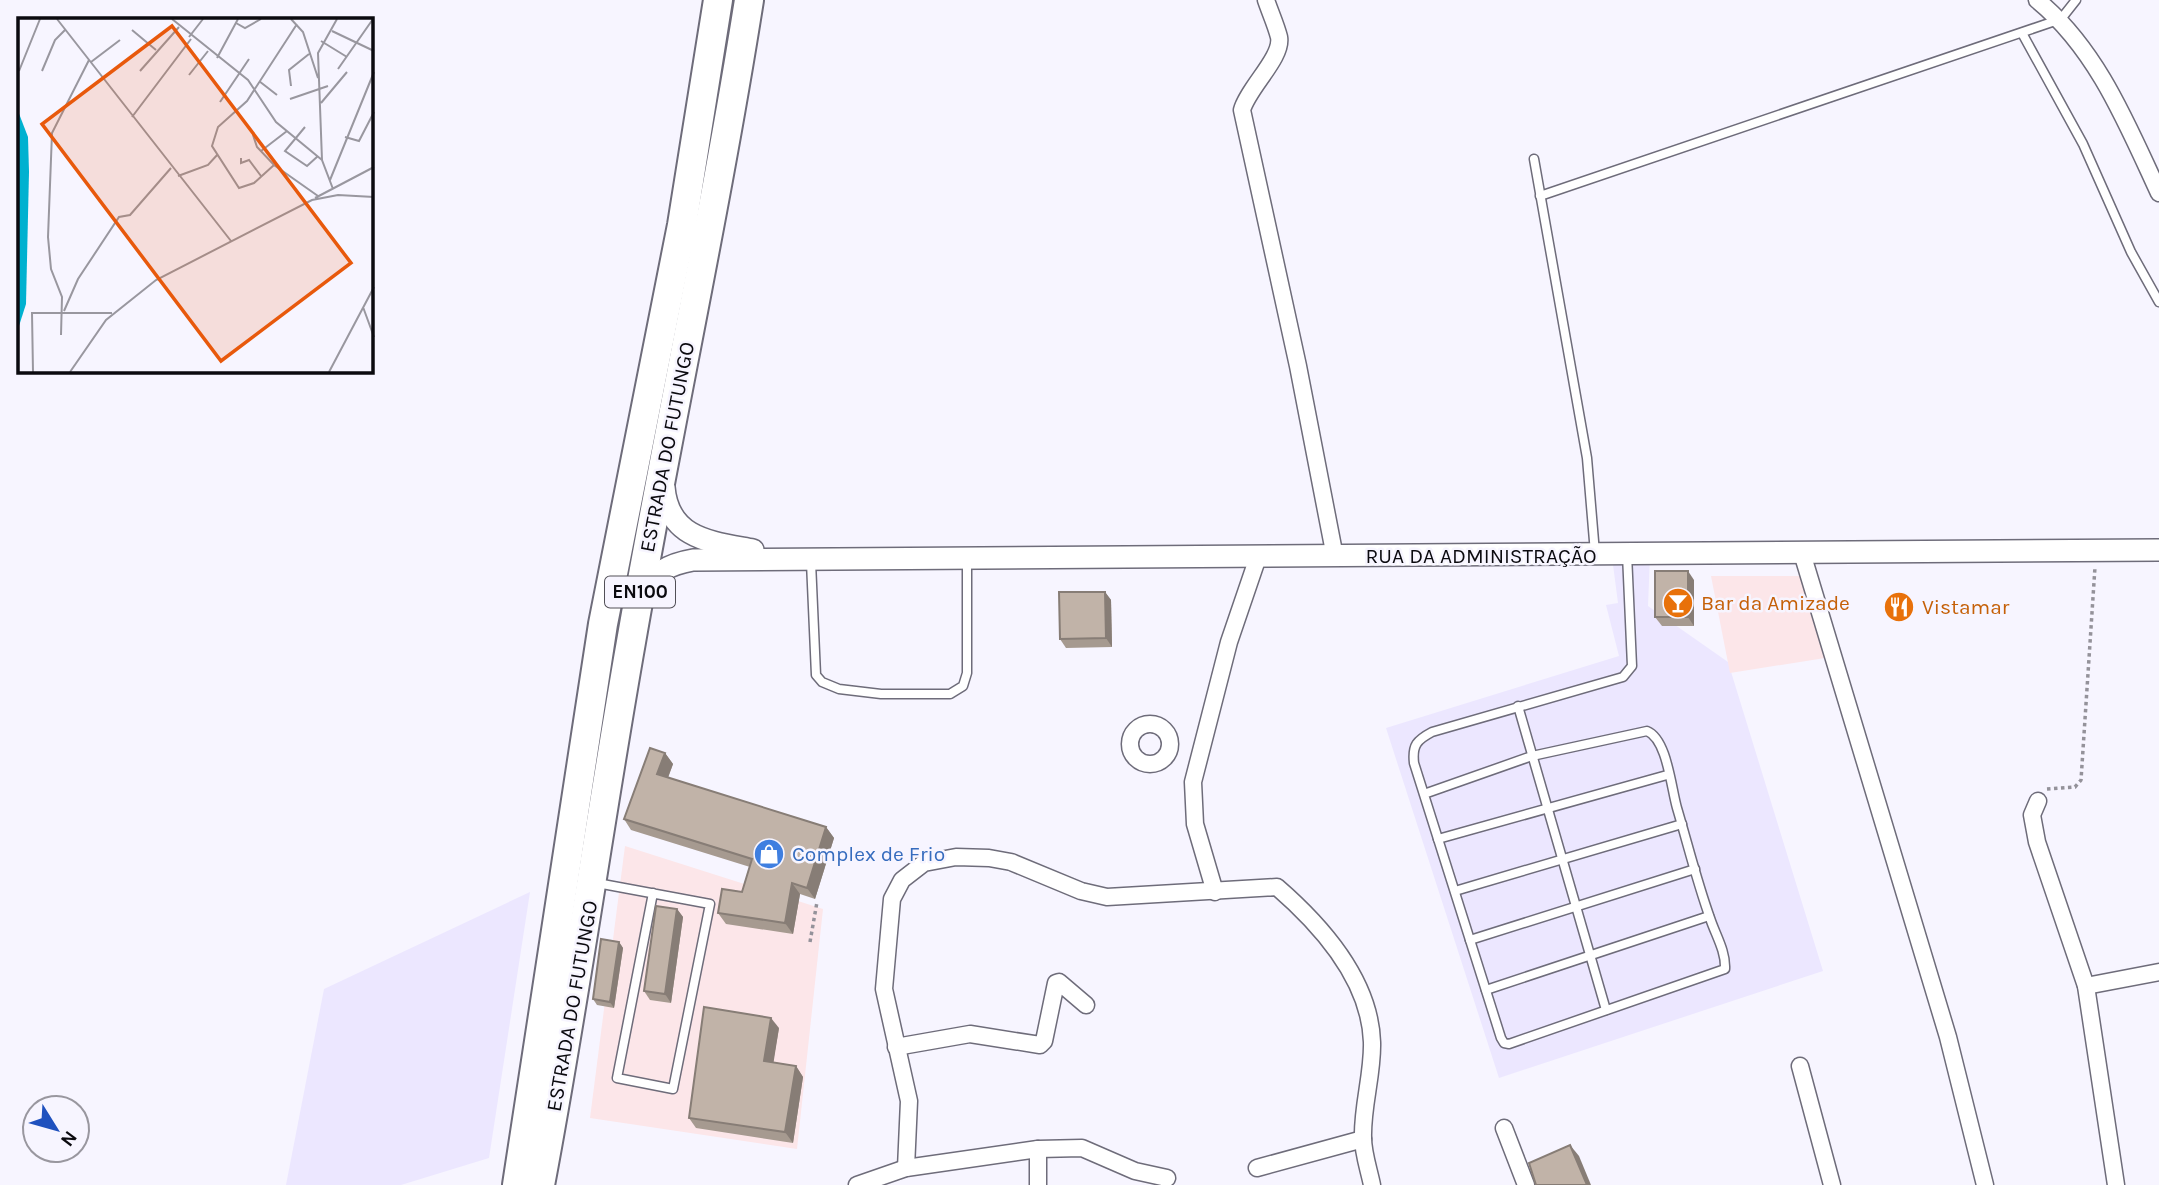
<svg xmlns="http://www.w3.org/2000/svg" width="2159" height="1185" viewBox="0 0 2159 1185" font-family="Karla,sans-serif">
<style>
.built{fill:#ece7ff}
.education{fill:#fce6e9}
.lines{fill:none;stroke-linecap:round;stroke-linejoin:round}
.lane-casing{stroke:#6e6c7a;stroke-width:11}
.street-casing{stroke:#6e6c7a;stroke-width:19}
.secondary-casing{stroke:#6e6c7a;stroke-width:24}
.highway-casing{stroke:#6e6c7a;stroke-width:32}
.path{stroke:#94929a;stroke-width:3.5;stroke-dasharray:3.5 3.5;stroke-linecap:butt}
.lane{stroke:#fff;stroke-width:8}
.street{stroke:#fff;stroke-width:16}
.secondary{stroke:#fff;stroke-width:21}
.highway{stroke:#fff;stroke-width:28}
.wall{fill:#a69a90}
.shaded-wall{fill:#877d76}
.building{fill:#c1b3a8;stroke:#877d76;stroke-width:2}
.labels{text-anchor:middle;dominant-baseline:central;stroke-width:5;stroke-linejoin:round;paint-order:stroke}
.shield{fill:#f7f5ff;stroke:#525057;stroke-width:2}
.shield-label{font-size:19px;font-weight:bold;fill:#0b0a0f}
.street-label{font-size:21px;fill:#0b0a0f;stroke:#f7f5ff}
.food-label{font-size:21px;fill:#c56008;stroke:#f7f5ff;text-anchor:start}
.shop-label{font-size:21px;fill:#366cbe;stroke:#f7f5ff;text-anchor:start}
.inset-road{fill:none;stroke:#99979f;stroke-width:2}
.view{fill:#e8590c;fill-opacity:0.15;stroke:#e8590c;stroke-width:3.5}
.inset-edge{fill:none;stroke:#0b0a0f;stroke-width:3.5}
</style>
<rect width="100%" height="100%" fill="#f7f5ff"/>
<g class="built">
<polygon points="1650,555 1648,606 1728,662 1823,971 1499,1078 1386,728 1619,656 1606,605 1618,603 1612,557"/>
<polygon points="530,892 489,1158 401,1185 286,1185 324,989"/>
</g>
<g class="education">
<polygon points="1711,576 1802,576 1825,658 1730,673"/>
<polygon points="625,846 823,909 797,1149 590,1118"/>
</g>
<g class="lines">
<g class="lane-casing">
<g id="lane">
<polyline points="2022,33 2083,144 2131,252 2159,302"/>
<polyline points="1534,159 1587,458 1595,553"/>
<polyline points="1540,196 2061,19 2076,0"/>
<polyline points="811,562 816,675 822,682 839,689 881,694 950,694 963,686 967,673 967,559"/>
<polyline points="1518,706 1606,1010"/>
<path d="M1424,794l108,-38 115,-25c20,8 24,56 30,77 11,37 20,74 33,110 5,16 16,33 15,51l-216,75 -5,-1 -3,-5 -87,-275c-2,-18 3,-23 18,-31l191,-55 9,-11 -5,-112"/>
<polyline points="1438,839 1667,775"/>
<polyline points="597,883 710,904 673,1089 617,1078 653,893"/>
<polyline points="1455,891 1682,824"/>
<polyline points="1470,940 1695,869"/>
<polyline points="1486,990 1709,916"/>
</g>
</g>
<g class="street-casing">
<g id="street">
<path d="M1266,0c4,12 10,25 13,37 4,20 -31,51 -37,73l56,256 37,191"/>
<path d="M2037,0c60,49 90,124 122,193"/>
<polyline points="1802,553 1948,1037 1985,1185"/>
<circle cx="1150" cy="744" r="20"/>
<polyline points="2038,801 2032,815 2037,842 2086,986 2116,1185"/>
<polyline points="1215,892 1195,824 1193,782 1229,642 1258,557"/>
<polyline points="2086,986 2159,972"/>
<polyline points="896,1047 970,1034 1040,1045 1044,1041 1056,983 1059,982 1086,1005"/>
<polyline points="1800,1066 1832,1185"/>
<polyline points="1504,1128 1526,1185"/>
<polyline points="1038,1149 1038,1185"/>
<path d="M906,1168l3,-67 -25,-112 8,-90 10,-19 22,-17 32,-6 33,1 22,4 70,29 26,6 170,-10c45,39 93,93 95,155 1,32 -10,64 -9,96 0,15 6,32 9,47"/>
<polyline points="1257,1168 1363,1139"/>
<polyline points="857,1185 906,1168 1038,1149 1082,1148 1135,1171 1167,1178"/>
</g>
</g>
<g class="secondary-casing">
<g id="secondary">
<path d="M664,487c4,52 47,55 89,63"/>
<path d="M644,596c8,-24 26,-32 49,-36l1466,-10"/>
</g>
</g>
<g class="highway-casing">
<g id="highway">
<polyline points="517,1185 603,624 682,225 718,0"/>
<path d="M540,1185c34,-180 59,-362 91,-543 37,-214 84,-427 118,-642"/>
</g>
</g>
<g class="path">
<polyline points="2047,789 2075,787 2081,780 2095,567"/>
<polyline points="810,942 817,902"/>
</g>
<use href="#lane" class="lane"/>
<use href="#street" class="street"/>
<use href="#secondary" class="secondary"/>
<use href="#highway" class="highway"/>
</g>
<g class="wall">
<polygon points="1694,580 1694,626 1662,626 1655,617"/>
<polygon points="1105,592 1111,600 1112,647 1066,648 1060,639"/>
<polygon points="665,753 673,764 668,778 826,827 834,838 815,899 800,894 793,934 726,924 718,913 742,892 750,867 631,830 624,819"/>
<polygon points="677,909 683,917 671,1003 650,1000 644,991"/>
<polygon points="619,942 623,948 614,1008 597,1005 593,999"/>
<polygon points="779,1028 773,1062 796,1066 803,1077 793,1143 696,1128 689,1118"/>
</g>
<g class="shaded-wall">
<polygon points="1688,571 1694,580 1694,626 1688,617"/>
<polygon points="1105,592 1111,600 1112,647 1106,638"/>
<polygon points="665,753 673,764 665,785 657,774"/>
<polygon points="826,827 834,838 815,899 807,888"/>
<polygon points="792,883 800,894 793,934 785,923"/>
<polygon points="677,909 683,917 671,1003 665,994"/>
<polygon points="619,942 623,948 614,1008 610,1002"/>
<polygon points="771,1018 779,1028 772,1072 764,1061"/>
<polygon points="796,1066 803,1077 793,1143 785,1132"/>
<polygon points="1570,1145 1579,1156 1591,1185 1587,1185"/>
</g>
<g class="building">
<rect x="1655" y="571" width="33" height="46"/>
<polygon points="1059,592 1105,592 1106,638 1060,639"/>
<polygon points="650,748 665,753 657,774 826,827 807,888 792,883 785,923 718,913 722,889 742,892 752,859 624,819"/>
<polygon points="656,906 677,909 665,994 644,991"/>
<polygon points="601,939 619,942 610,1002 593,999"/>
<polygon points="704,1007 771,1018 764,1061 796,1066 785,1132 689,1118"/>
<polygon points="1570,1145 1587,1185 1536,1185 1529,1163"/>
</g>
<defs>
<g id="bar-disc" transform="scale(1.575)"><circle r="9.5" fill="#e8710a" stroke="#f7f5ff"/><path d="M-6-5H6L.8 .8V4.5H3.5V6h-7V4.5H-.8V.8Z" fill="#fff"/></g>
<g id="restaurant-disc" transform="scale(1.575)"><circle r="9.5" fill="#e8710a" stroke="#f7f5ff"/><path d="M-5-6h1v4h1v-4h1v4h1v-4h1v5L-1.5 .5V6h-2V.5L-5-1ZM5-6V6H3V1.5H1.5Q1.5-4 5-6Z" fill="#fff"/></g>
<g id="shop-disc" transform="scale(1.575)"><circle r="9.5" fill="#3f7fe0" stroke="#f7f5ff"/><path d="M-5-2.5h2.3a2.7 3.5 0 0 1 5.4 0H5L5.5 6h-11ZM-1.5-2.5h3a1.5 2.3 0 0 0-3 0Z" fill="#fff"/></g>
</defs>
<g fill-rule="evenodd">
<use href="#bar-disc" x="1678" y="603"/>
<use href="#restaurant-disc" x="1899" y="607"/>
<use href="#shop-disc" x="769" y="854"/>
</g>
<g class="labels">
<rect class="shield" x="605" y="576.5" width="70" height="31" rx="5"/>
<g class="shield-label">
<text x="640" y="592">EN100</text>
</g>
<g class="street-label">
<text transform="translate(667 447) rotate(-79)">ESTRADA DO FUTUNGO</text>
<text x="1481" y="556">RUA DA ADMINISTRAÇÃO</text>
<text transform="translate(572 1006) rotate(-80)">ESTRADA DO FUTUNGO</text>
</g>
<g class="food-label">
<text x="1701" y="603">Bar da Amizade</text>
<text x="1922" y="607">Vistamar</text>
</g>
<g class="shop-label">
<text x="792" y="854">Complex de Frio</text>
</g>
</g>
<g transform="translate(18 18)">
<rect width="355" height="355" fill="#f7f5ff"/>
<path d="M0,93l10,26 1,35 -3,132 -8,25z" fill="#00b1d0"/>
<path class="inset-road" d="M39,1l174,222M154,1l76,61 28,42 46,38M273,1l12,13 15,46M218,5l9,5 16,-9M114,12l24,20M314,13l42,20M171,19l14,-18M303,23l26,16M199,40l21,-39M73,44l29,-22M320,51l35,-50M1,53l21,-52M24,53l13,-31 10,-10M122,53l39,-44M171,57l19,-24M241,63l18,14M273,68l-2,-16 20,-16M272,81l38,-13M202,84l29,-43M303,85l26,-31M114,99l59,-78M287,109l-20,24 22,15 11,-10M235,117l4,12 17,18 44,31M327,119l14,4 15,-29M243,133l26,-20M223,140v5l8,-3 12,16M256,147l-20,18 -15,5 -27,-42 6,-19 29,-26 50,-77M160,158l30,-11 10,-11M312,162l44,-108M315,171l-11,-29 -4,-107 19,-34M297,180l59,-31M345,289l11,30M46,293l14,-32 41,-62 11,-2 41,-47M43,317l1,-38 -11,-28 -3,-32 4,-104 37,-73M15,354l-1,-59h80M52,354l36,-52 50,-40 156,-80 26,-5 36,2M311,354l45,-85"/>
<path class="view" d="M154,8l179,237 -130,98 -179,-237z"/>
<rect width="355" height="355" class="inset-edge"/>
</g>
<g transform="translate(56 1129) rotate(127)"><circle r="33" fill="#f7f5ff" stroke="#99979f" stroke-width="2"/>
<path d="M0-5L12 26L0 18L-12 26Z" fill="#1f51be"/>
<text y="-10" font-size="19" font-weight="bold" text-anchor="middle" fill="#0b0a0f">N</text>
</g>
</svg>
